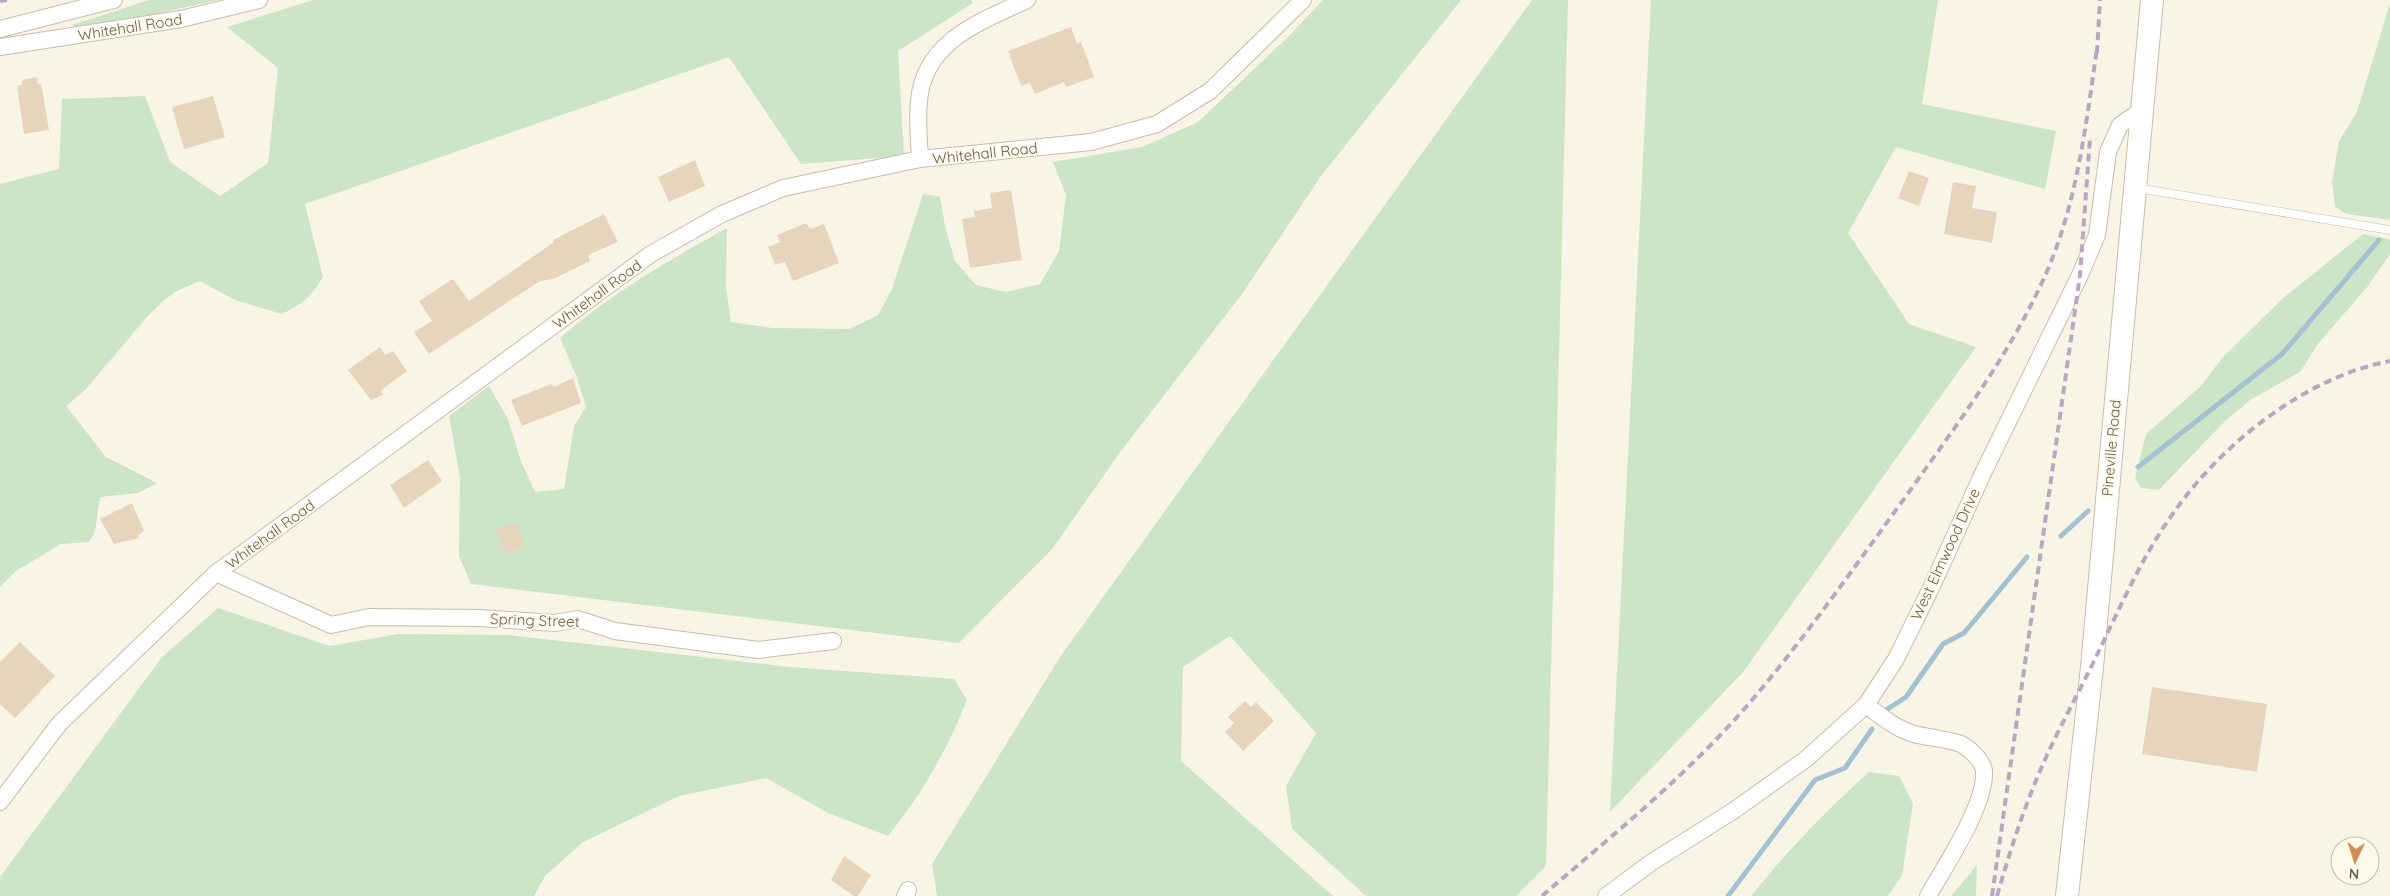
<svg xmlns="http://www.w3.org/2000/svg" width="2390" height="896" viewBox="0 0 2390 896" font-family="Quicksand,sans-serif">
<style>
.green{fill:#cce5c6}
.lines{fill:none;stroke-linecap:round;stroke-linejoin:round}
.stream{stroke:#a4c1d1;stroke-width:5}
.building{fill:#e6d5bc}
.lane-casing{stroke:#c7bdab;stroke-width:9}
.street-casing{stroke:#c7bdab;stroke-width:18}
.secondary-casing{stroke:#c9bea9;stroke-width:24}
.lane{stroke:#fff;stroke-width:8}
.street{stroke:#fff;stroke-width:16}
.secondary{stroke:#fff;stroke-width:22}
.rail{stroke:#baa6c1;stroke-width:4;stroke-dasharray:8 5;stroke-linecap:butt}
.labels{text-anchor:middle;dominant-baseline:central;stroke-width:4;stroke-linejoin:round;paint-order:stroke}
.street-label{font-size:15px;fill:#6f604e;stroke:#fdf9eb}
</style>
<rect width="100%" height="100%" fill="#f9f5e6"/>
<g class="green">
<polygon points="149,0 218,0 138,18 75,28 72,25"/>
<path d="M313,0h658l2,3 -75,48 6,105 -103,8 -72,-107 -424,147 18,73c-12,20 -21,27 -41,37l-47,-14 -35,-19 -23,10 -13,9 -18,18 -60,71 -20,17 40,51 51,26 -19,10 -38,4 -5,35 -6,10 -28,2 -45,27 -16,16v-403l59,-15 3,-70 83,-3 25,66 50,34 48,-33 10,-95 -51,-41z"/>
<path d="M1323,0h138l-140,176 -79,118 -124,161 -65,93 -94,95 -488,-59 -12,-28 1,-79 -11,-61 40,-30 19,33 13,42 14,31 29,-3 10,-63 12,-19 -10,-32 -16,-37c50,-44 109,-78 167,-110l-1,59 5,35 42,6 76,1 29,-14 14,-26 31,-95 17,3 5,29 10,35 21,24 30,7 34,-8 19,-33 7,-56 -13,-33 89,-15 56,-25 92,-87z"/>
<polygon points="1532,0 1568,0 1546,866 1516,896 1366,896 1292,829 1286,786 1316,733 1230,636 1183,667 1181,761 1333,896 937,896 932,864 1060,657"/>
<polygon points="1651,0 1938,0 1922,104 2056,131 2045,189 1896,147 1848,233 1909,324 1976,347 1743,672 1610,812"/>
<polygon points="2390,3 2390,220 2347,214 2335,207 2332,182 2339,141 2357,112"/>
<polygon points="2363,234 2388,239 2390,241 2390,254 2368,286 2318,344 2300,372 2250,400 2225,421 2159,490 2141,488 2135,478 2146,434 2201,386 2222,358 2282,299"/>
<path d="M218,608l112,38 68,-12 109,1 283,32 164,12 13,21c-21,52 -44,92 -79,136l-60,-23 -62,-35 -87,18 -96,46 -38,34 -11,20h-534v-19l162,-220z"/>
<path d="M1869,772l30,4 14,28 -11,71 -14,21h-137c36,-45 75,-85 118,-124z"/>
<polygon points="1977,865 1976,896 1951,896"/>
</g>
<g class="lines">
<g class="stream">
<polyline points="2138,467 2282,354 2379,240"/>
<polyline points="2061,536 2088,511"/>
<polyline points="1886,710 1906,697 1943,644 1964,633 2027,557"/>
<polyline points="1728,896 1815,780 1845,768 1872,729"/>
</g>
</g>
<g class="building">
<polygon points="1071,27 1077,44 1081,42 1094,77 1066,87 1064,82 1035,94 1030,83 1021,86 1008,51"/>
<polygon points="37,77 38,84 41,83 49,130 24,134 17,86 22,85 22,80"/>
<polygon points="213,96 225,137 184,149 172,107"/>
<polygon points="695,160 705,186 669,202 658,177"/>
<polygon points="1909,171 1929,178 1919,206 1898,198"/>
<polygon points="1953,182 1976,186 1972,208 1997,212 1992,243 1944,234"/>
<polygon points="1011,190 1022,260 970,268 962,219 975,217 974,211 992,208 990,193"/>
<polygon points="604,214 618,242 588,255 590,261 553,279 540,281 429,354 414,332 432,321 419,301 453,279 469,301 554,242 553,240"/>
<polygon points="806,223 810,229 824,224 839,263 793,281 785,262 775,265 768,247 780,242 777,235"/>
<polygon points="380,347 385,355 393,351 407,371 381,390 383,395 371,400 348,370"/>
<polygon points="573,378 581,403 522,426 511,400 551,384 554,387"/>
<polygon points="428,460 442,481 404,508 390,485"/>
<polygon points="132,503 144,531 138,535 139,538 114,544 100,519"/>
<polygon points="516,522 525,547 505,554 496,530"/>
<polygon points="20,642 55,676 15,718 0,704 0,662"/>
<polygon points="2152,687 2267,704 2257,772 2142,754"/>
<polygon points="1245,701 1251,707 1256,702 1274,721 1243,751 1225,732 1234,723 1228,717"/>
<polygon points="844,856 871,875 858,896 854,896 831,880"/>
</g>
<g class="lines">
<g class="lane-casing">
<polyline id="lane" points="2137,188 2390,230"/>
</g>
<g class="street-casing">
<g id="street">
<polyline points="0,29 114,0"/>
<polyline points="0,47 181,19 259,0"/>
<path d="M920,159c-1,-19 -3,-39 -1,-58 5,-60 61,-79 108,-101"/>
<polyline points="216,573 331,625 369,617 480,618 555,623 578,619 615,631 758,650 833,641"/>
<path d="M1866,705c15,11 30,24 48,29 14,4 38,5 49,11 8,5 20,16 21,26 2,34 -39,95 -56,125"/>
<polyline points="0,802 59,724 216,573 651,254 722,214 783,188 920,159 1091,142 1157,124 1210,91 1303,0"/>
<polyline points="905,896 908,890"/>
<polyline points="1606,896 1652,862 1733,811 1806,759 1866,705 1896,659 1932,586 1983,473 2080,275 2097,235 2108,152 2120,125 2142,110"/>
</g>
</g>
<g class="secondary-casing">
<polyline id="secondary" points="2067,896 2092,667 2152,0"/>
</g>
<use href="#lane" class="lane"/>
<use href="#street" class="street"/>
<use href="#secondary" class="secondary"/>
<g class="rail">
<polyline points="0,1 7,0"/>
<polyline points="2097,53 2100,0"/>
<path d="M1542,896c72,-62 148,-123 210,-196 56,-66 106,-138 157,-208 49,-69 101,-138 136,-216 32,-72 41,-151 52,-228"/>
<polyline points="1992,896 2080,275 2090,138"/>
<path d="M1997,896c13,-45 27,-89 46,-132 15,-34 33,-66 49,-99 25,-50 47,-104 80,-150 48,-70 133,-138 218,-154"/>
</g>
</g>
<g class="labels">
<g class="street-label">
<text transform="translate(130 27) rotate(-9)">Whitehall Road</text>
<text transform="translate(985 153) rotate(-6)">Whitehall Road</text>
<text transform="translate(597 294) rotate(-36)">Whitehall Road</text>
<text transform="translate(2111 448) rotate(-85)">Pineville Road</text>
<text transform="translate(270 534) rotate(-36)">Whitehall Road</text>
<text transform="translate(1945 554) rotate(-65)">West Elmwood Drive</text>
<text transform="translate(535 620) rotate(2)">Spring Street</text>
</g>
</g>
<g transform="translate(2355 861) rotate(184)"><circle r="24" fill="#fdf9eb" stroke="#c4bcac"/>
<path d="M0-4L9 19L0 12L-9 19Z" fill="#d48d5a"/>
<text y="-8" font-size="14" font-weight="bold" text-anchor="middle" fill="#6f604e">N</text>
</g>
</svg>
